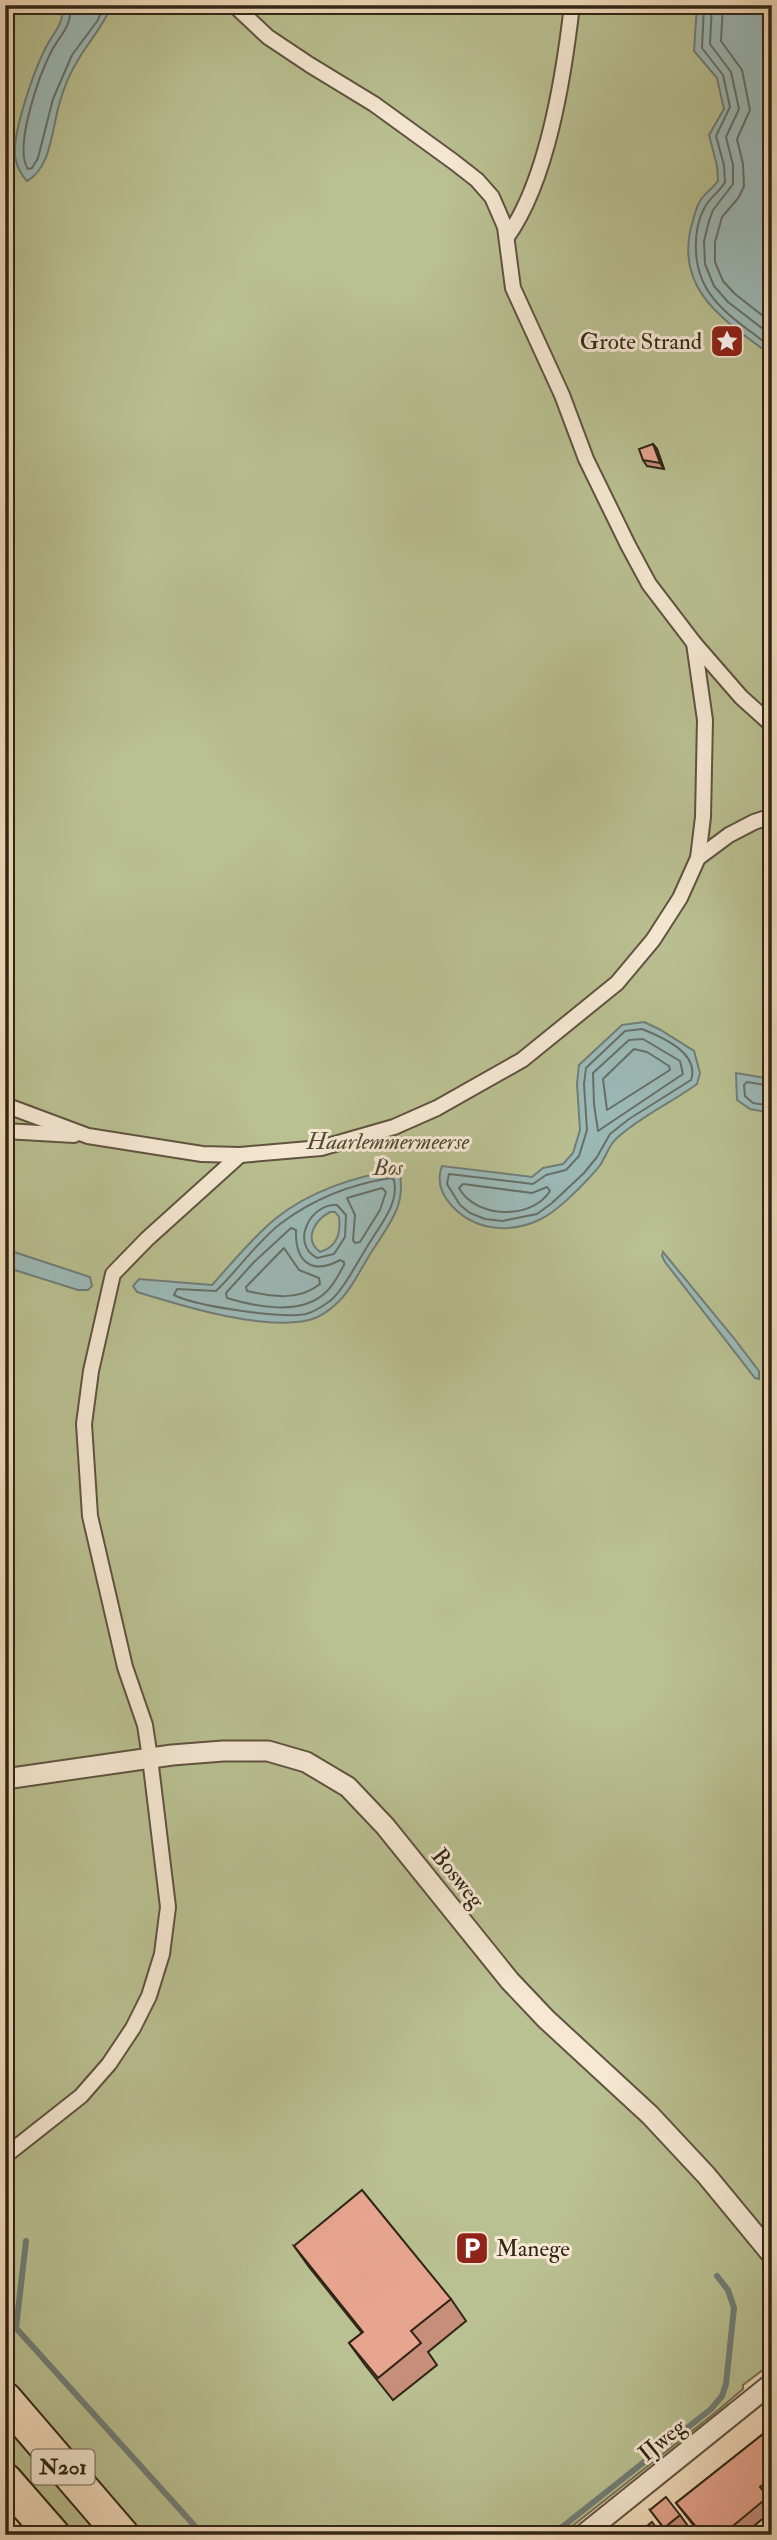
<svg xmlns="http://www.w3.org/2000/svg" width="777" height="2540" viewBox="0 0 777 2540" font-family="'IM FELL Double Pica',serif">
<style>
.green{fill:#b9c091;stroke:#747254;stroke-width:2}
.water{fill:#9cbab8;stroke:#717e78;stroke-width:2;fill-rule:evenodd}
.lines{fill:none;stroke-linecap:round;stroke-linejoin:round}
.shore{stroke:#667068;stroke-width:2}
.stream{stroke:#717e78;stroke-width:6}
.pedestrian-casing{stroke:#605340;stroke-width:18}
.minor-casing{stroke:#605340;stroke-width:23}
.trunk-casing{stroke:#302517;stroke-width:37}
.pedestrian{stroke:#f6e8d3;stroke-width:14}
.minor{stroke:#f6e8d3;stroke-width:19}
.trunk{stroke:#f1dcbb;stroke-width:33}
.wall{fill:#c78e7b;stroke:#302517;stroke-width:2}
.shaded-wall{fill:#a27464;stroke:#302517;stroke-width:2}
.building{fill:#e7a58f;stroke:#302517;stroke-width:2}
.labels{text-anchor:middle;dominant-baseline:central;stroke-width:6;stroke-linejoin:round;paint-order:stroke}
.shield{fill:#f6e8d3;stroke:#6b604f;stroke-width:2}
.shield-label{font-size:21px;font-weight:bold;fill:#302517}
.poi-label{font-size:23px;fill:#302517;stroke:#f6e8d3;text-anchor:end}
.park-label{font-size:23px;font-style:italic;fill:#524c36;stroke:#f6e8d3}
.street-label{font-size:23px;fill:#302517;stroke:#f6e8d3}
</style>
<rect width="100%" height="100%" fill="#f1dcbb"/>
<filter id="stains"><feTurbulence type="fractalNoise" baseFrequency=".00286" numOctaves="4"/><feColorMatrix values="0 0 0 0 .2 0 0 0 0 .09 0 0 0 0 .02 0 0 0 .5 -.17"/></filter>
<radialGradient id="worn" r=".72"><stop offset=".6" stop-color="#630" stop-opacity="0"/><stop offset="1" stop-color="#630" stop-opacity=".3"/></radialGradient>
<g class="green">
<polygon points="5,5 772,5 772,2363 743,2385 743,2389 716,2412 561,2535 139,2535 5,2377"/>
<polygon points="5,2423 103,2535 70,2535 5,2460"/>
</g>
<g class="water">
<path d="M64,5h48c-8,19 -20,33 -31,50 -9,14 -18,34 -22,50 -7,24 -8,63 -32,76 -6,-6 -10,-15 -12,-24 -3,-24 19,-86 30,-108 10,-20 16,-19 19,-44z"/>
<path d="M697,5h75v351c-44,-34 -97,-63 -81,-129 3,-8 4,-18 9,-26 4,-7 13,-13 18,-20l-1,-15 -8,-31 15,-26 -7,-31 -23,-27z"/>
<path d="M644,1022l15,7 35,22 6,22 -3,11c-26,19 -56,32 -80,54 -8,7 -9,14 -14,22 -2,6 -9,12 -13,17 -11,12 -34,35 -49,42 -30,15 -66,12 -89,-13 -10,-11 -16,-25 -10,-40l90,11 11,-9 20,-4 10,-11 7,-23 -3,-46 2,-19 43,-40z"/>
<polygon points="736,1073 772,1079 772,1113 750,1109 737,1100"/>
<path d="M399,1169c8,36 -9,54 -27,82 -11,17 -21,40 -36,53 -7,7 -18,14 -27,16 -47,11 -126,-14 -172,-28l-4,-6 6,-7 73,6c20,-22 40,-47 63,-66 36,-29 80,-42 124,-50zM330,1212h5l4,5c2,16 -2,30 -19,35 -17,-13 -5,-32 10,-40z"/>
<polygon points="5,1249 90,1277 92,1286 88,1290 78,1290 5,1267"/>
<polygon points="663,1252 733,1337 759,1371 759,1379 755,1378 665,1262 662,1256"/>
</g>
<g class="lines">
<g class="shore">
<path d="M71,5c-1,24 -8,26 -19,45 -12,23 -39,97 -24,119l4,-1 6,-10 15,-59 19,-44 26,-35 6,-15"/>
<path d="M704,5l-2,43 21,27 7,32 -14,29 8,29 1,17c-5,10 -16,16 -20,25 -7,12 -10,29 -9,43 1,50 40,69 76,98"/>
<polyline points="712,5 710,44 731,72 739,109 726,137 733,165 733,184 713,210 709,221 704,241 705,264 714,286 728,302 772,336"/>
<polyline points="723,5 721,41 742,70 750,110 737,139 743,164 744,186 739,197 722,217 715,242 715,262 723,281 735,294 772,323"/>
<path d="M642,1029c20,8 58,24 49,51l-62,39 -19,15 -13,23 -13,16 -32,30 -15,11 -35,7 -17,-2 -15,-6 -10,-8 -13,-21 2,-10 84,10 13,-9 20,-5 13,-14 8,-26 -3,-46 2,-16 39,-37z"/>
<polygon points="643,1039 680,1061 683,1074 598,1131 594,1104 593,1073 629,1040"/>
<polygon points="634,1049 647,1052 669,1066 670,1070 607,1110 603,1079"/>
<polyline points="772,1086 747,1082 744,1085 745,1096 753,1103 772,1106"/>
<path d="M391,1178l3,2c5,22 -11,41 -22,59 -11,16 -28,51 -42,62 -7,5 -16,11 -24,13 -24,5 -111,-8 -132,-19l3,-6 39,2c22,-21 40,-48 64,-67 33,-25 71,-40 111,-46z"/>
<path d="M463,1184l69,9 15,-6 3,4c-18,29 -74,28 -91,-3z"/>
<polygon points="382,1188 386,1192 380,1210 360,1242 355,1243 353,1240 355,1215 347,1198"/>
<path d="M337,1205l9,10 -1,22 -11,17 -17,4c-27,-14 -7,-55 20,-53z"/>
<path d="M291,1228l5,2c-1,31 15,46 44,30l4,2v3c-5,9 -10,20 -18,27 -24,24 -70,15 -99,6l-1,-5 28,-31z"/>
<path d="M284,1248l15,22 20,8 1,6c-21,17 -48,13 -73,7l-1,-4z"/>
</g>
<g class="stream">
<polyline points="26,2241 16,2328 203,2535"/>
<polyline points="552,2535 711,2409 722,2396 726,2384 734,2308 728,2290 717,2276"/>
</g>
<g class="pedestrian-casing">
<g id="pedestrian">
<polyline points="234,5 268,37 310,65 374,104 454,162 477,180 492,197 505,227 513,288 562,395 586,459 628,545 649,584 694,643 741,697 772,725"/>
<path d="M507,237c41,-57 57,-162 65,-232"/>
<polyline points="694,643 705,720 703,817 698,858"/>
<polyline points="5,1105 88,1136 202,1154 240,1155 321,1148 394,1127 437,1108 522,1060 617,983 653,940 680,898 698,858 729,835 754,822 772,816"/>
<polyline points="5,1131 74,1135"/>
<polyline points="5,2156 81,2096 109,2064 133,2028 149,1996 162,1954 168,1907 150,1758 145,1725 125,1667 90,1516 84,1424 91,1371 113,1274 147,1239 240,1155"/>
</g>
</g>
<g class="minor-casing">
<g id="minor">
<polyline points="5,1779 172,1755 223,1751 268,1751 306,1762 348,1787 385,1826 510,1981 546,2019 650,2115 706,2175 772,2255"/>
<polyline points="583,2535 772,2383"/>
</g>
</g>
<g class="trunk-casing">
<g id="trunk">
<polyline points="5,2399 122,2535"/>
<polyline points="5,2480 53,2535"/>
</g>
</g>
<use href="#pedestrian" class="pedestrian"/>
<use href="#minor" class="minor"/>
<use href="#trunk" class="trunk"/>
</g>
<g class="wall">
<polygon points="653,444 657,449 664,469 647,466 643,460"/>
<polygon points="294,2246 451,2299 466,2321 428,2352 437,2365 393,2400 365,2365 349,2343 362,2333 309,2267"/>
<polygon points="772,2427 772,2494 768,2497 772,2502 772,2511 743,2535 701,2535 676,2503"/>
<polygon points="650,2510 680,2515 688,2526 678,2535 669,2535"/>
</g>
<polygon class="shaded-wall" points="653,444 657,449 664,469 660,463"/>
<g class="building">
<polygon points="653,444 660,463 643,460 639,449"/>
<polygon points="362,2190 451,2299 411,2331 421,2343 378,2378 349,2343 363,2332 294,2246"/>
<polygon points="772,2427 772,2478 760,2487 768,2497 722,2535 703,2535 676,2503"/>
<polygon points="666,2497 680,2515 664,2528 650,2510"/>
<polygon points="652,2522 662,2535 636,2535"/>
</g>
<defs>
<g id="sight-square" transform="scale(1.75)"><rect x="-9" y="-9" width="18" height="18" rx="4" fill="#8f2418" stroke="#f6e8d3"/><path d="M0-6L1.8-2.2L6-1.7L2.9 1.2L3.7 5.4L0 3.3L-3.7 5.4L-2.9 1.2L-6-1.7L-1.8-2.2Z" fill="#fff"/></g>
<g id="parking-square" transform="scale(1.75)"><rect x="-9" y="-9" width="18" height="18" rx="4" fill="#8f2418" stroke="#f6e8d3"/><path d="M-3.5-5.5H1a3.5 3.5 0 0 1 0 7H-1V5.5H-3.5ZM-1-3.4V-.6H.8a1.4 1.4 0 0 0 0-2.8Z" fill="#fff"/></g>
</defs>
<g fill-rule="evenodd">
<use href="#sight-square" x="727" y="341"/>
<use href="#parking-square" x="472" y="2248"/>
</g>
<g class="labels">
<rect class="shield" x="31.5" y="2449.5" width="63" height="35" rx="5"/>
<g class="shield-label">
<text x="63" y="2467">N201</text>
</g>
<g class="poi-label">
<text x="702" y="341">Grote Strand</text>
<text x="496" y="2248" text-anchor="start">Manege</text>
</g>
<g class="park-label">
<text x="388" y="1141">Haarlemmermeerse<tspan x="388" dy="26">Bos</tspan></text>
</g>
<g class="street-label">
<text transform="translate(458 1878) rotate(51)">Bosweg</text>
<text transform="translate(662 2440) rotate(-39)">IJweg</text>
</g>
</g>
<rect width="777" height="2540" fill="none" stroke="#f1dcbb" stroke-width="28"/>
<rect x="7" y="7" width="763" height="2526" fill="none" stroke="#302517" stroke-width="3.5"/>
<rect x="14" y="14" width="749" height="2512" fill="none" stroke="#302517" stroke-width="2"/>
<rect width="100%" height="100%" filter="url(#stains)"/>
<rect width="100%" height="100%" fill="url(#worn)"/>
</svg>
